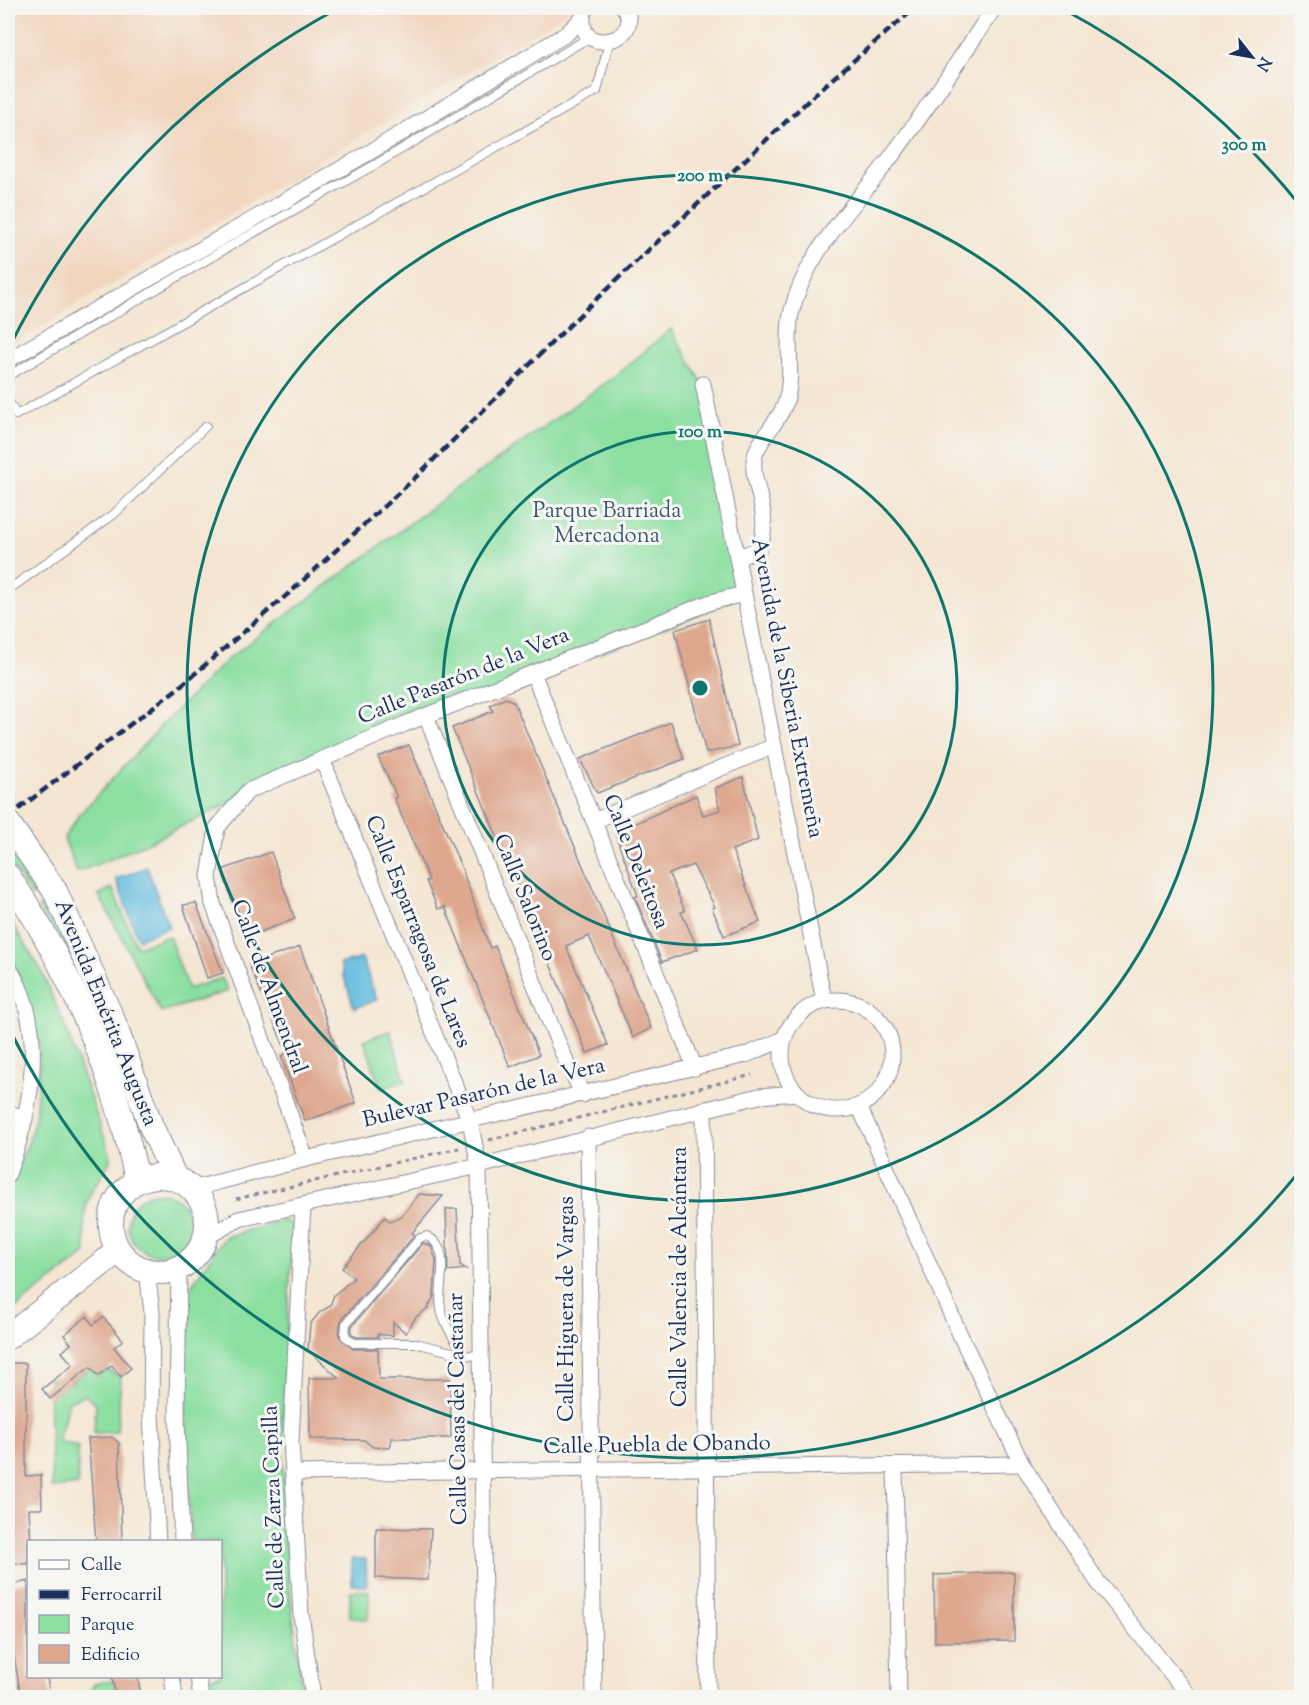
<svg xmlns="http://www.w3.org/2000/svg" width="1309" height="1705" viewBox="0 0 1309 1705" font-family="'Sorts Mill Goudy',serif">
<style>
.built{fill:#f1d5bd}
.green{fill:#8bdfa0;stroke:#53877f;stroke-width:1.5}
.water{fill:#5fbbdd;stroke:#3d759e;stroke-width:1.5}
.building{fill:#dea78e}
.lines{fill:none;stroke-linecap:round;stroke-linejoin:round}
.service-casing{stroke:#888a98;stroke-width:10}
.minor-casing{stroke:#888a98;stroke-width:17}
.primary-casing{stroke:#888a98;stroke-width:26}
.path{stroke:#888a98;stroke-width:3;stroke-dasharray:4.5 4.5;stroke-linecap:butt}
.service{stroke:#fff;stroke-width:8}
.minor{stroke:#fff;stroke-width:15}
.primary{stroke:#fff;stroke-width:24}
.rail{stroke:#1b2f5e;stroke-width:4.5;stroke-dasharray:9 4.5;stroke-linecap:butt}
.ring{fill:none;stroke:#0f766e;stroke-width:3}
.labels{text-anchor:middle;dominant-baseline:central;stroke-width:6;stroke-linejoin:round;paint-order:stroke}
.park-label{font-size:22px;fill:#375b6e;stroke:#f6f6f2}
.street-label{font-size:22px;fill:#1b2f5e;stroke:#f6f6f2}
.centre{fill:#0f766e;stroke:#f6f6f2;stroke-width:3}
.ring-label{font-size:18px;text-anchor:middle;font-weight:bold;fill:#0f766e;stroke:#f6f6f2;stroke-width:6;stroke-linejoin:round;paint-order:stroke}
</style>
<rect width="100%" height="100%" fill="#f6f6f2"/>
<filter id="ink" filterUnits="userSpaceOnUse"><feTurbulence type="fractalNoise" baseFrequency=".0167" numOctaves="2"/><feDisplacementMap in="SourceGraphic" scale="12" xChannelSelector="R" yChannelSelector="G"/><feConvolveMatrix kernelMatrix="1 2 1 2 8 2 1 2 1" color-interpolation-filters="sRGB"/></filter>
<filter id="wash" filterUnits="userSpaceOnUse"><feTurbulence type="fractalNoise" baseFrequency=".008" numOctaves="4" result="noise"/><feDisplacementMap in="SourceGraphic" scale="24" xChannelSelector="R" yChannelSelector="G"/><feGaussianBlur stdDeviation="1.35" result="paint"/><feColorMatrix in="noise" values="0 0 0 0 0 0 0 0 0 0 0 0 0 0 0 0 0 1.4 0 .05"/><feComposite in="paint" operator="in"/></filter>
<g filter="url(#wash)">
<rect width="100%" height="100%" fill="#f4e6d2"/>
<polygon class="built" points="8,8 576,8 8,346"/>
<g class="green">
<path d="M671,329l32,55 41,210c-137,61 -281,105 -419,164 -84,35 -162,83 -248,114l-13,-34 15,-23 86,-93 64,-64 226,-168 163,-116z"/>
<polygon points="8,840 41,889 32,896 8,860"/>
<polygon points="112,888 137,947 169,936 188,989 222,978 228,991 161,1012 99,895"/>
<path d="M49,902c39,83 77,169 101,257l-2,3h-4l-105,-255z"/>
<path d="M8,917l32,51 26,61 45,127c-3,14 -14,24 -20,37 -10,19 -6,40 -5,61l-78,60v-123l21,-50 6,-23 5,-56 -1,-19 -22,-72 -9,-16z"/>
<polygon points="390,1031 405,1081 381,1089 364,1040"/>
<circle cx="159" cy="1224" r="31"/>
<path d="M284,1220l9,6c-3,65 -9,130 -10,195 -1,92 6,186 21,276h-89l-4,-20 9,-1v-134l-29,-1 -6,-140 1,-108 39,-56z"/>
<polygon points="90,1367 98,1376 106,1369 121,1377 117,1432 94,1433 96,1403 85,1395 69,1401 58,1441 78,1447 78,1485 52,1488 49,1379 64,1377 69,1384"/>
<polygon points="350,1591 369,1591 368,1619 350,1618"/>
<polygon points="113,1681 116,1697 86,1698 95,1683"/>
</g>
<g class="water">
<polygon points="147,867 169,927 138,939 116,879"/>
<polygon points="362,958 377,1000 354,1008 340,964"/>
<polygon points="352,1559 366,1559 367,1586 352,1585"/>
</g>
<g id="blocks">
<g class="building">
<polygon points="709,619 738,746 706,753 675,630"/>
<polygon points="506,698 514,702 651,1028 633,1038 589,936 566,946 608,1045 587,1053 452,728 493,711 490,705"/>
<polygon points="671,722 684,759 597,793 580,759"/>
<polygon points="409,745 462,869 490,948 495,946 539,1055 510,1067 445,907 438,909 426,881 429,880 394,798 397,797 378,757"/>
<polygon points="743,777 758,840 732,850 760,922 724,936 712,908 715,907 693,865 669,874 685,911 681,912 698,949 662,962 635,897 638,896 615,833 696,795 703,815 720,810 715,788"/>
<polygon points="271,852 295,919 244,938 222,870"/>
<polygon points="196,903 223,973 207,978 183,905"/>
<polygon points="300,947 356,1103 305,1121 281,1056 287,1053 249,964"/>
<polygon points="419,1194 443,1196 412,1233 415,1235 341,1320 339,1336 353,1349 378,1349 379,1379 450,1379 451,1438 392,1438 390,1448 373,1447 364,1440 310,1439 309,1378 339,1378 308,1350 310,1324 320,1312 330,1306 334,1295 354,1278 342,1268 385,1217 390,1221 402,1216"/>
<polygon points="446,1209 457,1209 460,1265 466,1269 448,1271"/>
<polygon points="423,1243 431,1246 436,1260 434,1296 428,1308 416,1317 406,1333 393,1322 393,1336 378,1334 378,1337 356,1337 351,1333 352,1326"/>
<polygon points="87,1316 93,1325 103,1317 123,1340 114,1347 131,1368 121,1377 112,1365 98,1376 90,1367 50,1399 42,1389 73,1365 62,1352 71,1344 64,1335"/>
<polygon points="8,1363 26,1363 26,1476 41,1475 42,1509 29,1509 31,1542 28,1542 28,1564 9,1563"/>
<polygon points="112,1437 119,1443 122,1542 96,1542 88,1438"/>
<polygon points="376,1528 431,1529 428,1580 376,1578"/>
<polygon points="1014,1572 1014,1641 935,1642 934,1575"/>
<polygon points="28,1581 28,1677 47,1677 50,1698 21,1698 8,1619 8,1586"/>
<polygon points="112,1677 138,1677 141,1698 116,1698"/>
</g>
</g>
</g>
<g filter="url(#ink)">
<use href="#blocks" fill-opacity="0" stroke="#888a98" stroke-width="1.5"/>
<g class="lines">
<g class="service-casing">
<g id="service">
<polyline points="8,376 239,241 378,163 590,37"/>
<polyline points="8,400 16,415 597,91 609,42"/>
<polyline points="8,590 113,515 206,426"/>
<path d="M464,1355c-7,-13 -21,-31 -23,-46 -5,-24 13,-59 -14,-73l-7,2 -74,86 -1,12 9,7h61l49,12 18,1"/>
</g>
</g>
<g class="minor-casing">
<g id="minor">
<path d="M585,8c-16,53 63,34 39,0"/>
<polyline points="8,360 370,152 566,34 582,19"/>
<polyline points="703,384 824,1001"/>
<path d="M737,558l22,-9c15,-39 -11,-66 -4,-94 6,-19 23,-32 30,-51 10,-29 0,-60 6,-90 14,-61 61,-105 97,-153 37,-49 72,-102 106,-153"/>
<polyline points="533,673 695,1068"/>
<polyline points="426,716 562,1052 583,1095"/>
<polyline points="322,759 470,1121 479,1166 485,1698"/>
<polyline points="594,821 774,746"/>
<path d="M8,967c41,61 23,144 0,207"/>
<circle cx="837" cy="1055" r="55"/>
<polyline points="859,1106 962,1339 1022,1464 1097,1581 1191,1698"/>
<polyline points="704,1109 708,1698"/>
<polyline points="8,1112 25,1119"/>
<polyline points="588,1137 594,1698"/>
<polyline points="306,1159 213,904 209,876 217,828 248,791 405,724 711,602 744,594"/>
<polyline points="192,1189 306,1159 746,1055 784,1039"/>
<polyline points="303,1206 291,1441 301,1614 313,1698"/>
<polyline points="205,1238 239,1219 479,1166 759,1096 796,1093"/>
<polyline points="179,1268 177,1418 182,1542"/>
<polyline points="147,1271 152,1312 151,1415 158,1542"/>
<polyline points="895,1466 899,1698"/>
<polyline points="293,1473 1022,1464"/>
<polyline points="172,1676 175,1698"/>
<polyline points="198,1676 201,1698"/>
</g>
</g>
<g class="primary-casing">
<g id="primary">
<polyline points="8,823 55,891 114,1023 151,1126 175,1178"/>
<path d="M8,876c61,90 107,198 129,304"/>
<circle cx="159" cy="1224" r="48"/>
<polyline points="8,1337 118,1251"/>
</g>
</g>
<g class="path">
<polyline points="489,1140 752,1075"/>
<polyline points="236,1199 459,1148"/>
</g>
<use href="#service" class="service"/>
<use href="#minor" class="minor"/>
<use href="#primary" class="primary"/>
<polyline class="rail" points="8,817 177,689 295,588 418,475 593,302 824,86 915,8"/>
</g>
</g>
<g class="ring">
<circle cx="700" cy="688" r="257"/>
<circle cx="700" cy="688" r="513"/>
<path d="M1298 1173A770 770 0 0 1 8 1026M8 350A770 770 0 0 1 339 8M1061 8A770 770 0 0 1 1298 203"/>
</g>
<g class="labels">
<g class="park-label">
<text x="607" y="512">Parque Barriada<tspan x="607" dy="25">Mercadona</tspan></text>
</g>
<g class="street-label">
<text transform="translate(464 677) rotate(-22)">Calle Pasarón de la Vera</text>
<text transform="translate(786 688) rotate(79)">Avenida de la Siberia Extremeña</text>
<text transform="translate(635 862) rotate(68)">Calle Deleitosa</text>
<text transform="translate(524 898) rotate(68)">Calle Salorino</text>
<text transform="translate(417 932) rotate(68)">Calle Esparragosa de Lares</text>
<text transform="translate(268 987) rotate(70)">Calle de Almendral</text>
<text transform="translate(105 1013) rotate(68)">Avenida Emérita Augusta</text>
<text transform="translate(484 1094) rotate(-13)">Bulevar Pasarón de la Vera</text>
<text transform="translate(681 1277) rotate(-90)">Calle Valencia de Alcántara</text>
<text transform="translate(568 1309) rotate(-90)">Calle Higuera de Vargas</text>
<text transform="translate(459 1409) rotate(-91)">Calle Casas del Castañar</text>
<text transform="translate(657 1446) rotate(-1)">Calle Puebla de Obando</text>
<text transform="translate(275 1507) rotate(-92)">Calle de Zarza Capilla</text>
</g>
</g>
<circle cx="700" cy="688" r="9" class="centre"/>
<g class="ring-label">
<text x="1244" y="150">300 m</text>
<text x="700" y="181">200 m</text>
<text x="700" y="437">100 m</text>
</g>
<rect width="1309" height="1705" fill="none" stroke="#f6f6f2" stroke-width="30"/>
<rect x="27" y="1540" width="195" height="138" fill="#f6f6f2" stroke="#9ea6b7" stroke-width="1.5"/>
<rect x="39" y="1560" width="30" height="9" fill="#ffffff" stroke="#9ea6b7" stroke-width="1.5"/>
<text x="81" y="1570" font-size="18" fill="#1b2f5e">Calle</text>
<rect x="39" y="1590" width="30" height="9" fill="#1b2f5e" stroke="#9ea6b7" stroke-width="1.5"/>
<text x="81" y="1600" font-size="18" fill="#1b2f5e">Ferrocarril</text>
<rect x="39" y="1615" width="30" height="18" fill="#8bdfa0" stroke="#9ea6b7" stroke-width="1.5"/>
<text x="81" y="1630" font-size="18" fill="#1b2f5e">Parque</text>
<rect x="39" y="1645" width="30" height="18" fill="#dea78e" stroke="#9ea6b7" stroke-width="1.5"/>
<text x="81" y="1660" font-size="18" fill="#1b2f5e">Edificio</text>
<g transform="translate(1252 57) rotate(121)" stroke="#f6f6f2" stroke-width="4.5" paint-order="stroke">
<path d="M0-4.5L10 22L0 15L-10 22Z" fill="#1b2f5e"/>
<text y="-9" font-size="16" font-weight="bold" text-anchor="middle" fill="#1b2f5e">N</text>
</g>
</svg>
